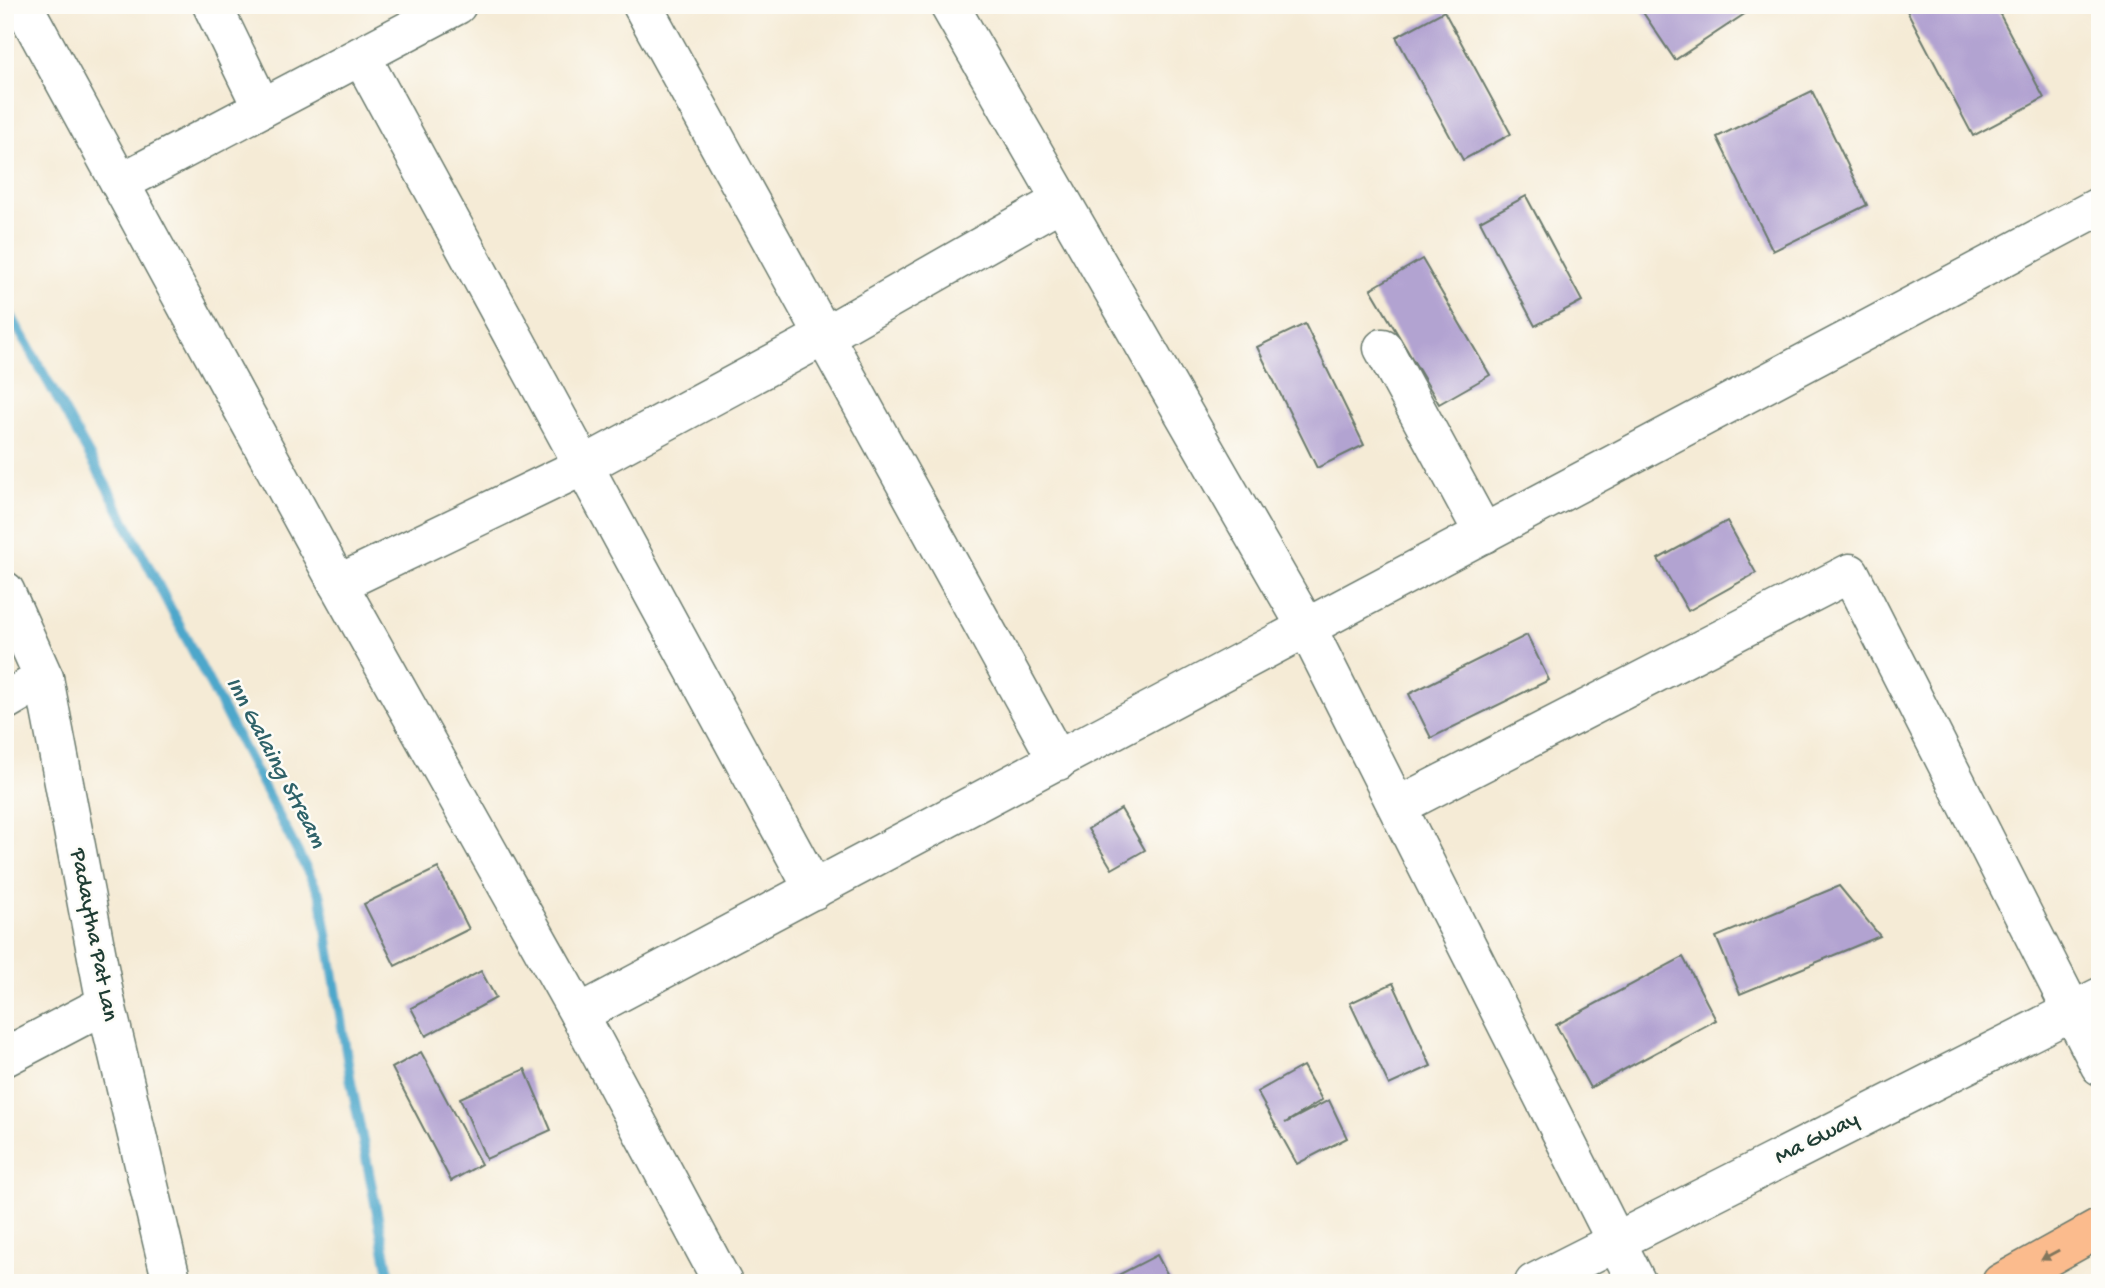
<svg xmlns="http://www.w3.org/2000/svg" width="2105" height="1288" viewBox="0 0 2105 1288" font-family="'Gochi Hand',sans-serif">
<style>
.lines{fill:none;stroke-linecap:round;stroke-linejoin:round}
.stream{stroke:#4ea7cb;stroke-width:10}
.building{fill:#b2a3d1}
.street-casing{stroke:#6a7a6d;stroke-width:41}
.primary-casing{stroke:#6a7a6d;stroke-width:41}
.street{stroke:#fff;stroke-width:38}
.primary{stroke:#fbbb8d;stroke-width:38}
.oneway{fill:#82765c}
.labels{text-anchor:middle;dominant-baseline:central;stroke-width:5;stroke-linejoin:round;paint-order:stroke}
.street-label{font-size:23px;fill:#1f3d34;stroke:#fdfcf7}
.water-label{font-size:24px;font-style:italic;fill:#2f6269;stroke:#fdfcf7}
</style>
<rect width="100%" height="100%" fill="#fdfcf7"/>
<filter id="ink" filterUnits="userSpaceOnUse"><feTurbulence type="fractalNoise" baseFrequency=".0143" numOctaves="2"/><feDisplacementMap in="SourceGraphic" scale="14" xChannelSelector="R" yChannelSelector="G"/><feConvolveMatrix kernelMatrix="1 2 1 2 8 2 1 2 1" color-interpolation-filters="sRGB"/></filter>
<filter id="wash" filterUnits="userSpaceOnUse"><feTurbulence type="fractalNoise" baseFrequency=".00686" numOctaves="4" result="noise"/><feDisplacementMap in="SourceGraphic" scale="28" xChannelSelector="R" yChannelSelector="G"/><feGaussianBlur stdDeviation="1.57" result="paint"/><feColorMatrix in="noise" values="0 0 0 0 0 0 0 0 0 0 0 0 0 0 0 0 0 1.4 0 .05"/><feComposite in="paint" operator="in"/></filter>
<g filter="url(#wash)">
<rect width="100%" height="100%" fill="#f5ebd6"/>
<g class="lines">
<polyline class="stream" points="5,305 112,496 321,897 351,1082 391,1283"/>
</g>
<g id="blocks">
<g class="building">
<polygon points="1638,5 1758,5 1675,60"/>
<polygon points="1904,5 1995,5 2044,98 1973,136"/>
<polygon points="1444,11 1511,134 1463,160 1396,37"/>
<polygon points="1812,91 1867,205 1773,251 1717,137"/>
<polygon points="1526,196 1582,301 1535,326 1480,221"/>
<polygon points="1422,259 1490,375 1439,404 1371,289"/>
<polygon points="1305,324 1364,445 1317,468 1257,347"/>
<polygon points="1727,521 1756,573 1688,611 1658,559"/>
<polygon points="1527,635 1549,680 1431,738 1409,694"/>
<polygon points="1121,809 1145,850 1112,869 1088,829"/>
<polygon points="438,868 469,929 395,966 364,904"/>
<polygon points="1839,886 1880,936 1740,994 1716,937"/>
<polygon points="1683,957 1716,1020 1590,1088 1556,1025"/>
<polygon points="481,971 496,998 426,1036 411,1008"/>
<polygon points="1393,983 1431,1066 1389,1085 1350,1003"/>
<polygon points="421,1052 481,1164 451,1181 392,1068"/>
<polygon points="1303,1066 1322,1100 1285,1123 1329,1100 1347,1138 1297,1164 1257,1092"/>
<polygon points="525,1069 551,1130 486,1159 460,1098"/>
<polygon points="1157,1255 1172,1283 1103,1283"/>
</g>
</g>
</g>
<g filter="url(#ink)">
<use href="#blocks" fill-opacity="0" stroke="#6a7a6d" stroke-width="2"/>
<g class="lines">
<g class="street-casing">
<g id="street">
<polyline points="23,5 338,584 579,1014 723,1283"/>
<polyline points="212,5 262,108"/>
<polyline points="642,5 1058,761"/>
<polyline points="949,5 1307,628 1637,1283"/>
<polyline points="361,56 814,890"/>
<polyline points="120,183 457,5"/>
<polyline points="1383,348 1484,534"/>
<polyline points="338,584 583,466 824,336 1061,201"/>
<polyline points="5,591 44,678 106,1004 172,1283"/>
<polyline points="5,701 44,678"/>
<polyline points="1398,806 1850,573 2100,1066"/>
<polyline points="579,1014 2100,206"/>
<polyline points="5,1057 106,1004"/>
<polyline points="1534,1283 2100,997"/>
</g>
</g>
<g class="primary-casing">
<polyline id="primary" points="2001,1283 2100,1228"/>
</g>
<use href="#street" class="street"/>
<use href="#primary" class="primary"/>
</g>
<defs><path id="oneway-solid" d="M-6-.8H1V-3.2L6.5 0L1 3.2V.8H-6Z" transform="scale(1.75)"/></defs>
<use class="oneway" href="#oneway-solid" transform="translate(2050 1255) rotate(151)"/>
</g>
<g class="labels">
<g class="street-label">
<text transform="translate(93 935) rotate(79)">Padaytha Pat Lan</text>
<text transform="translate(1817 1139) rotate(-27)">Ma Gway</text>
</g>
<g class="water-label">
<text transform="translate(275 763) rotate(62)">Inn Galaing Stream</text>
</g>
</g>
<rect width="2105" height="1288" fill="none" stroke="#fdfcf7" stroke-width="28"/>
</svg>
